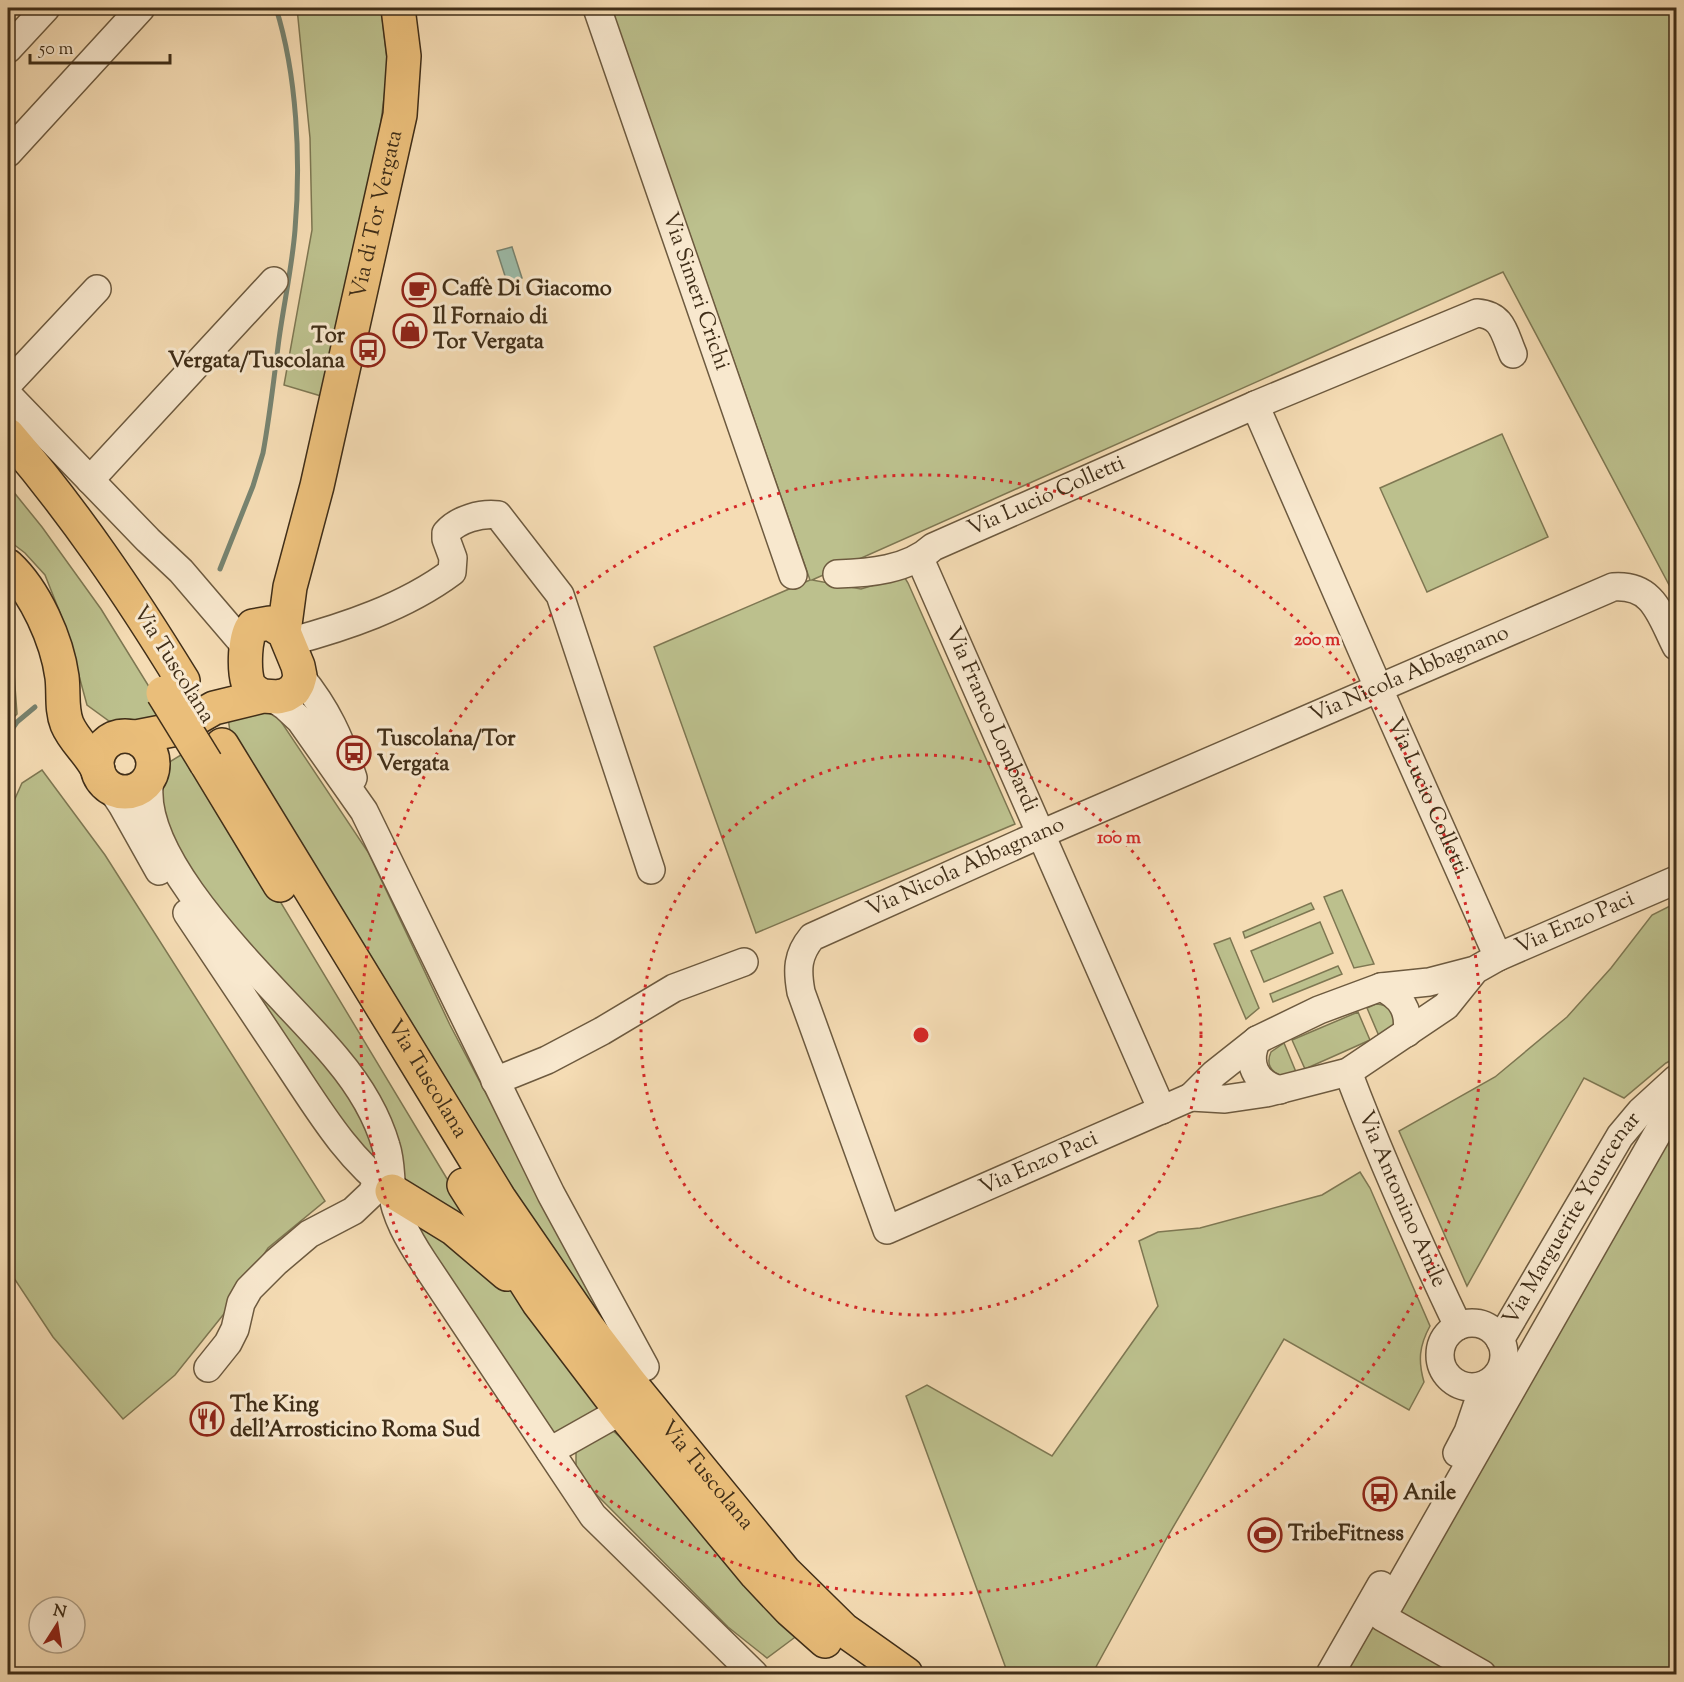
<svg xmlns="http://www.w3.org/2000/svg" width="1684" height="1682" viewBox="0 0 1684 1682" font-family="'Sorts Mill Goudy',serif">
<style>
.green{fill:#bcc08d;stroke:#7e7752;stroke-width:1.5}
.water{fill:#9cbcaa;stroke:#778370;stroke-width:1.5}
.lines{fill:none;stroke-linecap:round;stroke-linejoin:round}
.stream{stroke:#778370;stroke-width:5}
.minor-casing{stroke:#6d5a3f;stroke-width:30}
.major-casing{stroke:#402e18;stroke-width:36}
.minor{stroke:#f8e8ce;stroke-width:27}
.major{stroke:#eabe7a;stroke-width:33}
.major-bridge-casing{stroke:#402e18;stroke-width:36;stroke-linecap:butt}
.major-bridge{stroke:#eabe7a;stroke-width:33}
.ring{fill:none;stroke:#d62828;stroke-width:3;stroke-dasharray:3 6}
.labels{text-anchor:middle;dominant-baseline:central;stroke-width:6;stroke-linejoin:round;paint-order:stroke}
.street-label{font-size:22px;fill:#402e18;stroke:#f8e8ce}
.poi-label{font-size:22px;font-weight:bold;fill:#402e18;stroke:#f8e8ce;text-anchor:start}
.centre{fill:#d62828;stroke:#f8e8ce;stroke-width:3}
.ring-label{font-size:18px;text-anchor:middle;font-weight:bold;fill:#d62828;stroke:#f8e8ce;stroke-width:6;stroke-linejoin:round;paint-order:stroke}
</style>
<rect width="100%" height="100%" fill="#f5dcb4"/>
<filter id="stains"><feTurbulence type="fractalNoise" baseFrequency=".00333" numOctaves="4"/><feColorMatrix values="0 0 0 0 .2 0 0 0 0 .09 0 0 0 0 .02 0 0 0 .5 -.17"/></filter>
<radialGradient id="worn" r=".72"><stop offset=".6" stop-color="#630" stop-opacity="0"/><stop offset="1" stop-color="#630" stop-opacity=".3"/></radialGradient>
<g class="green">
<polygon points="297,8 381,8 388,67 375,167 321,396 284,385 312,230 310,138"/>
<polygon points="611,8 1676,8 1676,598 1503,272 812,580 861,589 898,578 905,578 908,583 1015,824 756,933 654,647 810,580"/>
<polygon points="1502,434 1548,537 1427,592 1380,488"/>
<polygon points="8,485 42,527 101,609 169,719 139,726 109,721 87,705 66,628 45,575 25,553 8,540"/>
<polygon points="8,637 12,646 17,714 8,723"/>
<polygon points="259,709 278,717 368,852 450,1025 606,1322 604,1329 525,1223 230,732 228,717"/>
<polygon points="189,750 467,1212 463,1216 413,1189 401,1176 395,1149 183,872 160,807 160,782 171,761"/>
<polygon points="42,770 105,855 325,1201 268,1248 227,1310 175,1375 123,1419 53,1337 8,1269 8,878 9,874 9,812 22,783"/>
<polygon points="1342,890 1374,964 1354,968 1324,897"/>
<polygon points="1311,903 1314,909 1245,938 1243,932"/>
<polygon points="1676,903 1676,1058 1666,1063 1624,1098 1584,1078 1467,1286 1399,1131 1495,1077 1567,1017 1611,968 1652,915"/>
<polygon points="1320,922 1333,953 1264,982 1251,951"/>
<polygon points="1230,938 1259,1008 1246,1019 1214,944"/>
<polygon points="211,940 337,1071 380,1150 377,1166 350,1139"/>
<polygon points="1338,966 1342,974 1273,1002 1270,994"/>
<path d="M1376,1004c11,0 26,12 16,24 -3,3 -9,5 -13,8l-12,-28z"/>
<polygon points="1358,1012 1370,1040 1305,1069 1292,1040"/>
<path d="M1284,1043l12,29 -14,4c-12,-4 -16,-13 -11,-24z"/>
<polygon points="1676,1112 1676,1674 1344,1674"/>
<path d="M1360,1172l10,16 60,138c-11,20 -12,35 -6,56l-15,28 -125,-71 -115,195 -77,140h-84l-102,-278 21,-11 125,71 106,-150 -19,-65 19,-9 42,-4 122,-33z"/>
<polygon points="413,1222 471,1252 516,1296 601,1410 556,1436"/>
<polygon points="612,1430 620,1437 798,1635 767,1658 728,1627 576,1474 576,1448"/>
</g>
<polygon class="water" points="512,247 522,278 507,282 497,251"/>
<g class="lines">
<g class="stream">
<path d="M220,569l33,-83 10,-33c7,-38 11,-76 16,-114 5,-36 13,-72 16,-109 6,-70 2,-155 -19,-222"/>
<polyline points="8,735 17,722 35,707"/>
</g>
<g class="minor-casing">
<g id="minor">
<path id="s1" d="M597,8l196,567"/>
<polyline points="8,49 46,8"/>
<polyline points="8,153 141,8"/>
<polyline points="8,384 97,289"/>
<polyline points="8,395 148,540 181,571 246,647"/>
<path id="s2" d="M1255,405l123,282 120,270"/>
<polyline points="90,480 274,281"/>
<path id="s3" d="M920,559l242,551"/>
<path id="s4" d="M837,574c32,-1 71,-4 96,-27l322,-142 222,-92c26,2 27,20 36,41"/>
<path d="M289,642c56,-15 116,-35 163,-70l1,-14 -7,-19v-6c12,-14 35,-20 52,-18l62,80 91,275"/>
<path d="M300,676c27,33 40,62 53,102"/>
<polyline points="270,696 286,707 300,720 364,811 551,1194 645,1367"/>
<path d="M150,779c-16,87 135,216 187,280 21,25 40,56 49,87 5,15 4,30 6,45 3,25 17,49 31,70l170,255 161,158"/>
<polyline points="110,787 122,805 159,871"/>
<path d="M187,913c33,50 66,99 99,148 31,46 61,98 106,130"/>
<path id="s5" d="M1475,970l-29,36 -98,66 -82,21 -41,6 -34,-2 23,-23 43,-34 62,-30 62,-23 48,-5 46,-12 23,-13 178,-77"/>
<path d="M1381,987c21,10 29,24 26,46"/>
<path d="M1257,1040c-11,23 -2,43 23,50"/>
<path id="s6" d="M1348,1072c33,87 70,170 110,254"/>
<polyline points="495,1081 547,1060 602,1031 674,988 744,962"/>
<path id="s7" d="M1191,1097l-304,133 -86,-238c-4,-22 -4,-37 11,-55l229,-103 572,-247c41,-3 47,28 63,59"/>
<circle cx="1472" cy="1355" r="32"/>
<path id="s8" d="M1500,1340l120,-204 21,-25 35,-32"/>
<polyline points="208,1368 228,1343 235,1329 241,1303 249,1289 276,1262 309,1234 353,1211 372,1193 377,1181"/>
<polyline points="550,1451 621,1411"/>
<polyline points="1457,1453 1468,1432 1484,1385"/>
<polyline points="1330,1674 1381,1585"/>
<polyline points="1482,1674 1382,1617 1676,1101"/>
</g>
</g>
<g class="major-casing">
<g id="major">
<path d="M8,435c67,78 121,158 175,246"/>
<path d="M8,566c27,25 49,74 54,111 2,16 -1,32 5,47 7,17 23,29 31,46"/>
<path id="s9" d="M284,632l6,-45 27,-101 83,-371 4,-59 -6,-48"/>
<circle cx="125" cy="764" r="28"/>
<path d="M136,737l41,-8 37,-21 49,-12 15,1 8,-2 8,-5 4,-7 2,-7 -2,-10 -14,-34 -14,-9 -17,3c-9,10 -9,44 -5,57 3,7 9,10 15,13"/>
<path id="s10" d="M222,745l277,453 90,131 41,54 154,188 60,59 62,44"/>
<polyline points="206,763 280,885"/>
<polyline points="464,1185 538,1302 621,1411 756,1574 790,1610 825,1641"/>
<polyline points="392,1191 454,1229 507,1274"/>
</g>
</g>
<use href="#minor" class="minor"/>
<use href="#major" class="major"/>
<g class="major-bridge-casing">
<polyline id="major-bridge" points="163,693 206,763"/>
</g>
<use href="#major-bridge" class="major-bridge"/>
</g>
<g class="ring">
<circle cx="921" cy="1035" r="280"/>
<circle cx="921" cy="1035" r="560"/>
</g>
<defs>
<g id="cafe-ring" transform="scale(1.725)"><circle r="9.5" fill="#f8e8ce" stroke="#8f2418" stroke-width="1.5"/><path d="M-5.5-4.5H6V0H3Q3 3.5 0 3.5H-2.5Q-5.5 3.5-5.5 0ZM3-3.2v2h1.7v-2ZM-6 4.5H4V6H-6Z" fill="#8f2418"/></g>
<g id="shop-ring" transform="scale(1.725)"><circle r="9.5" fill="#f8e8ce" stroke="#8f2418" stroke-width="1.5"/><path d="M-5-2.5h2.3a2.7 3.5 0 0 1 5.4 0H5L5.5 6h-11ZM-1.5-2.5h3a1.5 2.3 0 0 0-3 0Z" fill="#8f2418"/></g>
<g id="bus-ring" transform="scale(1.725)"><circle r="9.5" fill="#f8e8ce" stroke="#8f2418" stroke-width="1.5"/><path d="M-5-6H5V4H4V6H2V4H-2V6H-4V4H-5ZM-3.5-4V0h7V-4ZM-3.5 1.2v1.5H-2V1.2ZM2 1.2v1.5H3.5V1.2Z" fill="#8f2418"/></g>
<g id="restaurant-ring" transform="scale(1.725)"><circle r="9.5" fill="#f8e8ce" stroke="#8f2418" stroke-width="1.5"/><path d="M-5-6h1v4h1v-4h1v4h1v-4h1v5L-1.5 .5V6h-2V.5L-5-1ZM5-6V6H3V1.5H1.5Q1.5-4 5-6Z" fill="#8f2418"/></g>
<g id="stadium-ring" transform="scale(1.725)"><circle r="9.5" fill="#f8e8ce" stroke="#8f2418" stroke-width="1.5"/><path d="M0-5a6.5 5 0 1 0 0 10a6.5 5 0 1 0 0-10ZM-3.5-1.8h7v3.6h-7Z" fill="#8f2418"/></g>
</defs>
<g fill-rule="evenodd">
<use href="#cafe-ring" x="419" y="290"/>
<use href="#shop-ring" x="410" y="331"/>
<use href="#bus-ring" x="368" y="350"/>
<use href="#bus-ring" x="354" y="753"/>
<use href="#restaurant-ring" x="207" y="1419"/>
<use href="#bus-ring" x="1380" y="1494"/>
<use href="#stadium-ring" x="1265" y="1535"/>
</g>
<g class="labels">
<g class="street-label">
<text stroke="none"><textPath href="#s9" startOffset="428">Via di Tor Vergata</textPath></text>
<text stroke="none"><textPath href="#s1" startOffset="300">Via Simeri Crichi</textPath></text>
<text stroke="none"><textPath href="#s4" startOffset="226">Via Lucio Colletti</textPath></text>
<text transform="translate(173 665) rotate(58)">Via Tuscolana</text>
<text stroke="none"><textPath href="#s7" startOffset="1296">Via Nicola Abbagnano</textPath></text>
<text stroke="none"><textPath href="#s3" startOffset="176">Via Franco Lombardi</textPath></text>
<text stroke="none"><textPath href="#s2" startOffset="428">Via Lucio Colletti</textPath></text>
<text stroke="none"><textPath href="#s7" startOffset="812">Via Nicola Abbagnano</textPath></text>
<text stroke="none"><textPath href="#s5" startOffset="753">Via Enzo Paci</textPath></text>
<text stroke="none"><textPath href="#s10" startOffset="392">Via Tuscolana</textPath></text>
<text transform="translate(1039 1164) rotate(-24)">Via Enzo Paci</text>
<text stroke="none"><textPath href="#s6" startOffset="138">Via Antonino Anile</textPath></text>
<text stroke="none"><textPath href="#s8" startOffset="141">Via Marguerite Yourcenar</textPath></text>
<text stroke="none"><textPath href="#s10" startOffset="878">Via Tuscolana</textPath></text>
</g>
<g class="poi-label">
<text x="442" y="290">Caffè Di Giacomo</text>
<text x="433" y="318">Il Fornaio di<tspan x="433" dy="25">Tor Vergata</tspan></text>
<text x="345" y="337" text-anchor="end">Tor<tspan x="345" dy="25">Vergata/Tuscolana</tspan></text>
<text x="377" y="740">Tuscolana/Tor<tspan x="377" dy="25">Vergata</tspan></text>
<text x="230" y="1406">The King<tspan x="230" dy="25">dell'Arrosticino Roma Sud</tspan></text>
<text x="1403" y="1494">Anile</text>
<text x="1288" y="1535">TribeFitness</text>
</g>
</g>
<circle cx="921" cy="1035" r="9" class="centre"/>
<g class="ring-label">
<text x="1317" y="645">200 m</text>
<text x="1119" y="843">100 m</text>
</g>
<rect width="1684" height="1682" fill="none" stroke="#f5dcb4" stroke-width="30"/>
<rect x="9" y="9" width="1666" height="1664" fill="none" stroke="#402e18" stroke-width="3"/>
<rect x="15" y="15" width="1654" height="1652" fill="none" stroke="#402e18" stroke-width="1.5"/>
<g transform="translate(57 1625) rotate(12)"><circle r="28" fill="#f8e8ce" stroke="#ae9e85" stroke-width="1.5"/>
<path d="M0-4.5L10 22L0 15L-10 22Z" fill="#8f2418"/>
<text y="-9" font-size="16" font-weight="bold" text-anchor="middle" fill="#402e18">N</text>
</g>
<path d="M30 54v9h140v-9" fill="none" stroke="#402e18" stroke-width="3"/>
<text x="39" y="54" font-size="18" fill="#402e18" stroke="#f8e8ce" stroke-width="4.5" paint-order="stroke">50 m</text>
<rect width="100%" height="100%" filter="url(#stains)"/>
<rect width="100%" height="100%" fill="url(#worn)"/>
</svg>
